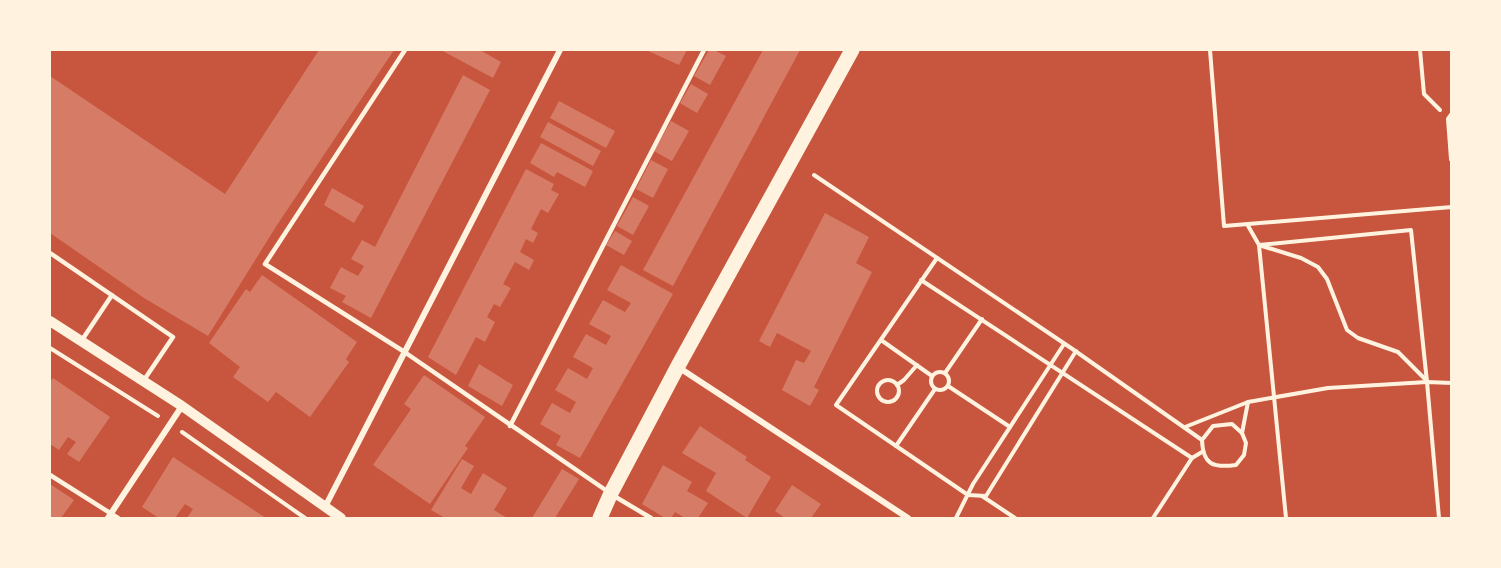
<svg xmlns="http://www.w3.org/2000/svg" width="1501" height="568" viewBox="0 0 1501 568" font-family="Mulish,sans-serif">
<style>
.building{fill:#d67c66}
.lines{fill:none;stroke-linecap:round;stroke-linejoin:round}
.path{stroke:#fff3e0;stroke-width:4}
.service{stroke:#fff3e0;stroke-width:4.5}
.minor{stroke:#fff3e0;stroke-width:6}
.tertiary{stroke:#fff3e0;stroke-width:10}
.primary{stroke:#fff3e0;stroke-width:15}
</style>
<rect width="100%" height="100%" fill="#c8553d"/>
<g class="building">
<polygon points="319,50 394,50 277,225 208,336 144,298 50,233 50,76 225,194"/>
<polygon points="441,50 480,50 501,62 493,78"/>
<polygon points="646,50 687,50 679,65"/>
<polygon points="709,50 714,50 726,56 710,85 694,76"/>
<polygon points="763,50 800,50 673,286 643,270"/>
<polygon points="463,75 490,90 371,318 342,302 346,296 330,288 341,267 358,276 364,266 351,259 362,240 375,247"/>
<polygon points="691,84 708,94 697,113 680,103"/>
<polygon points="559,101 615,131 606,148 550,118"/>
<polygon points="671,121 689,131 672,161 654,151"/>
<polygon points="548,122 601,151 593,166 540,137"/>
<polygon points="541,143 593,171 585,187 557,172 554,177 530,163"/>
<polygon points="651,160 668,169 653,198 636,189"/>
<polygon points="526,169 554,184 551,190 559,194 548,213 541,209 531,229 538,233 533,243 526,239 520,252 534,260 529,270 515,262 503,284 511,288 500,307 494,304 487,317 495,322 485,342 476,337 456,375 428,357"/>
<polygon points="332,188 364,206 354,223 324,205"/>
<polygon points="633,197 649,206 633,235 617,226"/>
<polygon points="825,213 869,237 856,263 872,272 814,387 819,390 810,406 782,390 796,360 804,363 811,351 777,333 770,347 759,341"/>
<polygon points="615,231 632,241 624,255 606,245"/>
<polygon points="621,265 673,294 580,458 556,445 561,436 540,424 552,403 570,413 576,402 555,390 568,368 587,379 593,368 573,357 586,334 606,345 611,336 589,324 603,300 625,312 631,303 607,290"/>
<polygon points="262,275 357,342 346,359 349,362 310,417 276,392 268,402 233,377 240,367 209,343 246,289 250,292"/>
<polygon points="479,364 513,385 502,406 468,386"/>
<polygon points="424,375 485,417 465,446 468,448 430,504 373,465 411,409 404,404"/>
<polygon points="53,378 110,417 79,462 67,454 76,442 68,437 59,450 50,444 50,382"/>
<polygon points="700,426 747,457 745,460 771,477 747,518 706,491 716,473 682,453"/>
<polygon points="173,457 266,518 187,518 193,509 185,504 175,518 159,518 142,507"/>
<polygon points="462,459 474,466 461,488 471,494 483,473 507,488 494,510 507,518 445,518 431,510"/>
<polygon points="663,465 692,482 687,491 708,503 698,518 685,518 675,512 671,518 665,518 642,504"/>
<polygon points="562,469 579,479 555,518 532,518"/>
<polygon points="50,484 74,500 61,518 50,518"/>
<polygon points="792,485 821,504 811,518 785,518 775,511"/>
</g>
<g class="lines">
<g class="path">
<polyline points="1210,50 1224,226 1452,207"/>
<polyline points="1420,50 1424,94 1440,110"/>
<path d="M814,175l257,173 131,92c1,25 11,28 34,25l8,-10 2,-12 -4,-10 6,-31 80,-14 99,-6 -16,-152 -152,15"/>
<polyline points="1247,224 1259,245 1286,518"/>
<polyline points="1262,246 1301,258 1318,267 1327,279 1347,330 1358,338 1398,352 1427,381"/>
<polyline points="937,258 836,405 968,495 986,496 1076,351"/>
<polyline points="921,280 1192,458 1153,518"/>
<polyline points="881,340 932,376"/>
<polyline points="50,348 158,416"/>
<circle cx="940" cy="381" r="9"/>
<polyline points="945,373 982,319"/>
<circle cx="888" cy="391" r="11"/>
<polyline points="897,385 904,380 917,365"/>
<polyline points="948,386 1010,427"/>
<polyline points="1185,427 1248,402"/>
<polyline points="182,432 305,518"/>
<polyline points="1202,440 1213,426 1232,424 1242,433"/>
<polyline points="896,446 935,389"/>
<polyline points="1192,458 1202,452"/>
<polyline points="982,496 1015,518"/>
<polyline points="956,518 973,484 1064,344"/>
<polyline points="1439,518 1427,382 1452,383"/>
</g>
<g class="service">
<polyline points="405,50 265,264 403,351 607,491"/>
<polyline points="50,253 173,337 144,380"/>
<polyline points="82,340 112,295"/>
<polyline points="510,426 704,50"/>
<polyline points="50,475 118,518"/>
<polyline points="614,496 651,518"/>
</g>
<g class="minor">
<polyline points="1452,115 1449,119 1452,159"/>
<polyline points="678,367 908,518"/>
<polyline points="325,507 560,50"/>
<polyline points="108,518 182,406"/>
</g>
<polyline class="tertiary" points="50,321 182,406 341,518"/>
<polyline class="primary" points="600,518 611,493 678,366 852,50"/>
</g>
<rect width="1501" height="568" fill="none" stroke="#fff3e0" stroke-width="102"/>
</svg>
